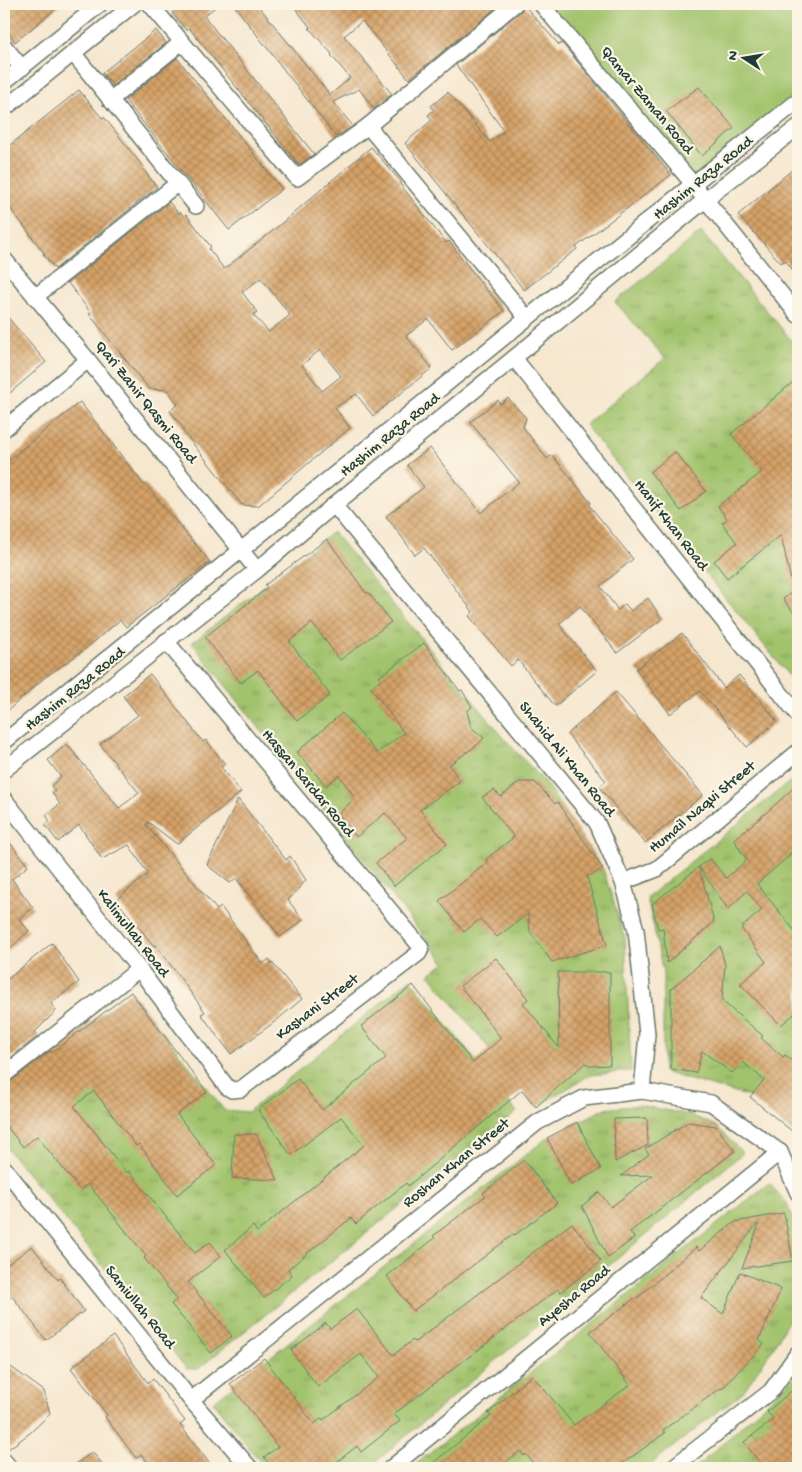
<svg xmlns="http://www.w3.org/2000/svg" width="802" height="1472" viewBox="0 0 802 1472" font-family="'Gochi Hand',sans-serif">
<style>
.grass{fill:url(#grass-tufts);stroke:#608050}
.park{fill:#a1c36c;stroke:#608050}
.building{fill:url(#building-cross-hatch);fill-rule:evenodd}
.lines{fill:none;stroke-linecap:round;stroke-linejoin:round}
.minor-casing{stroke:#6a786a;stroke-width:18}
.minor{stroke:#fff;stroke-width:15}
.labels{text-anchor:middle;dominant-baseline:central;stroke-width:4.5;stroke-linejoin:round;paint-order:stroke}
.street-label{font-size:16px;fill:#1f3d34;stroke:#fcf5e5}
</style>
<defs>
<pattern id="grass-tufts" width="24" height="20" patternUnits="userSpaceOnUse" patternTransform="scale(1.25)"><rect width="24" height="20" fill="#a1c36c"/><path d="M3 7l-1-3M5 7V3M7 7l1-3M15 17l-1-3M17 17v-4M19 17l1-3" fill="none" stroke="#83a05a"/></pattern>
<pattern id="building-cross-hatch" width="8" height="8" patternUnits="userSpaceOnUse" patternTransform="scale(1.25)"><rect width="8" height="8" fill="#d6a268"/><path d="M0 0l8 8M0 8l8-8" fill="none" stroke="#ad8556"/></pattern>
</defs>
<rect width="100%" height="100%" fill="#fcf5e5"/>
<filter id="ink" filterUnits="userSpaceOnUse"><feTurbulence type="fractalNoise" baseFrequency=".02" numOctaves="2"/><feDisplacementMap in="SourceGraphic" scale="10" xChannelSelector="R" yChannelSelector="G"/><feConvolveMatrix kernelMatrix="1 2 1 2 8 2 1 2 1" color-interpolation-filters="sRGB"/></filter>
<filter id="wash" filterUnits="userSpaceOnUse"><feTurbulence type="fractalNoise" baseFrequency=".0096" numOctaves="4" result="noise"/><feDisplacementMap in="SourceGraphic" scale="20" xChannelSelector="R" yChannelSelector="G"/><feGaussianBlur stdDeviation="1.12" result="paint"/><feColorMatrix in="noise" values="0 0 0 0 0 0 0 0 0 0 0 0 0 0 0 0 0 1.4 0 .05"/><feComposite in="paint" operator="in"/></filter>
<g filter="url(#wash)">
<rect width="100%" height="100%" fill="#f6e7cf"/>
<g class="grass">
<polygon points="701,232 798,348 798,687 585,425 665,358 615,302"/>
<polygon points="333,532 510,745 544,781 603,869 625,938 631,1071 590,1075 536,1107 429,974 445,963 192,643"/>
<polygon points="798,775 798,1145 793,1132 750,1097 663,1072 663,972 647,897"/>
<polygon points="410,979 517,1112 198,1369 187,1369 4,1145 4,1089 131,992 224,1110 248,1112"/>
<polygon points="639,1105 690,1115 716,1126 743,1153 368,1468 265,1468 213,1402 547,1138 604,1109"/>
<polygon points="769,1183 787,1203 798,1237 798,1282 793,1312 773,1348 743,1392 646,1468 411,1468"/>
<polygon points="798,1374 798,1468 694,1468 701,1463"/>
</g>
<polygon class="park" points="547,4 798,4 798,101 691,181"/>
<g id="blocks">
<g class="building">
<polygon points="4,4 62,4 15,42 4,27"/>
<polygon points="183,4 219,4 204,16 314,154 299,165 189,28 186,30 172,13"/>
<polygon points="233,4 257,4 330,95 350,78 331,55 332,54 309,28 310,27 292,4 501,4 409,79 362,21 344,36 392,94 374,109 359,89 333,102 353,126 336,137"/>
<polygon points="524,5 559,45 562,43 671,175 576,247 577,249 524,290 405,143 432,120 428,115 434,110 431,106 448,92 490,142 504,131 456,65 521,11"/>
<polygon points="156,30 166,43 113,86 102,73"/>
<polygon points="177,58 282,189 229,230 125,100"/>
<polygon points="699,87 734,128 702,156 666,111"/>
<polygon points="79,90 102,118 104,117 144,168 143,169 157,187 55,269 43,254 45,254 4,200 4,150"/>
<path d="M371,147l30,35 -1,2 46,59 3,-2 38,50h1l16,20 -52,39 -24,-31 -22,17 26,32 -59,48 -17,-22 -21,14 15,20 -92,78 -16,-1 -60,-75 2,-1 -14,-18 8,-7 -11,-14 -18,-1 -60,-75 2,-1 -23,-30 101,-81 10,12 1,-2 4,4 2,-2 25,33 -2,2 15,20 45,-35zM261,278l29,37 -21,17 -16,-17 4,-3 -15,-20zM320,350l21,26 -19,15 -20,-26z"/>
<polygon points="798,165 798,277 785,260 781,263 738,215"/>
<polygon points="4,313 46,362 4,398"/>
<polygon points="798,378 798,618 783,599 795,590 793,590 781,535 727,578 714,561 737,543 722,523 727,519 718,506 762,472 731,434"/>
<polygon points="508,398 526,418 523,427 547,459 552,455 591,503 589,505 633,559 600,586 618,610 625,604 631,611 648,598 662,619 617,653 580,606 559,624 597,671 555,706 518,660 511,666 469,616 473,612 424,548 415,555 386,516 424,487 407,465 430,448 481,513 519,482 470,422 498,400 500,404"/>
<polygon points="80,402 144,485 145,484 210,562 126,627 120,620 83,651 44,678 4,714 4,464"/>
<polygon points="675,452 706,491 681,511 650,472"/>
<polygon points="327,539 366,593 368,592 391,622 340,660 312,623 289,641 330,695 297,721 258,670 241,683 205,637 267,588 265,585"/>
<polygon points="682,633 724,688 739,675 777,721 747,747 700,691 670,714 636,669"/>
<polygon points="424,643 460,691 462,690 472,707 467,711 471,727 484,738 477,745 449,765 460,781 420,810 447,844 394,886 376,863 407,838 385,813 356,837 338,814 355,798 339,775 326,786 297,752 342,713 377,753 404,733 371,688 381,680 379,677"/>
<polygon points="150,674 203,742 206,740 225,764 221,767 241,792 177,844 148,822 146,825 217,910 221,907 263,964 269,959 302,999 277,1020 231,1054 201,1014 205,1012 156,945 154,946 116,900 148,874 129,845 102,859 79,825 58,842 45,825 50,821 46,815 60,804 52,793 55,791 51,786 61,777 48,760 67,744 119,808 139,793 100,744 138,715 123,696"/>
<polygon points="616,692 703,795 645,843 599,787 606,781 567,734"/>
<polygon points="519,782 535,782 555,804 558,802 603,869 587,877 607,945 552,962 530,932 528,914 497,937 480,919 464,932 439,901 488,862 486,859 514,837 482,797 494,790 501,797"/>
<polygon points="798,784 798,846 789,854 790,855 757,884 798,935 798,1011 781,1025 740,984 766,962 741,928 762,910 747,891 728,909 699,867 714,922 667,963 663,928 658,929 652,904 710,858 726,878 747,860 740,850 734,839 766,813"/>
<polygon points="238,799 286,860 290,856 306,880 288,900 303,920 280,937 236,878 230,883 207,865"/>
<polygon points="4,835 28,866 12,879 33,908 19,919 29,931 4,954"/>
<polygon points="52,943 79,982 51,1003 56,1011 35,1032 38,1036 4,1063 4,982"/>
<polygon points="720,946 725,965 722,1001 763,1036 761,1038 783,1057 785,1055 798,1066 798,1126 793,1132 750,1097 764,1080 743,1062 732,1073 702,1051 696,1073 671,1069 671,989"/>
<polygon points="496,958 528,999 523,1003 559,1048 558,972 610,972 610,1065 590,1066 585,1063 536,1107 522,1090 408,1186 406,1183 356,1224 351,1218 288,1269 292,1275 264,1298 225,1250 253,1226 257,1232 364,1145 341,1117 291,1155 258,1110 298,1079 322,1110 386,1058 361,1026 413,985 473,1063 501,1038 460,986"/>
<polygon points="131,992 207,1092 177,1114 216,1165 177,1195 139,1144 136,1146 94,1091 74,1106 127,1173 129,1171 195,1253 210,1242 221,1256 188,1282 232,1336 211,1353 171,1304 177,1299 144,1258 146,1256 88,1184 80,1190 37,1136 23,1147 4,1123 4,1084 10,1082 50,1051 51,1053"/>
<polygon points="647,1118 648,1145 615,1162 614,1119"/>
<polygon points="577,1122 601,1169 571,1185 547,1138"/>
<polygon points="688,1122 716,1126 735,1151 630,1232 634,1238 608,1258 582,1206 599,1192 611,1207 653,1175 621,1176 649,1154 645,1149"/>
<polygon points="234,1134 256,1134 278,1180 232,1178"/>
<polygon points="524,1160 557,1203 515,1235 514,1234 413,1311 387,1276 435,1238 433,1236 485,1196 483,1193"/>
<polygon points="784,1213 793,1261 742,1268 759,1225 757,1224 701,1298 723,1314 740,1272 781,1289 759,1340 764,1344 722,1389 721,1388 663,1430 665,1433 616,1468 537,1468 526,1454 524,1456 520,1451 499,1468 427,1468 491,1416 488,1413 532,1375 574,1425 630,1385 590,1332 635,1298 636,1299 696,1247 699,1251 735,1222"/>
<polygon points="572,1223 601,1261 561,1292 558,1289 394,1414 400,1421 361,1452 357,1446 329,1468 272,1468 264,1457 278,1447 230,1384 264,1358 314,1424 322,1418 323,1420 379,1377 361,1354 318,1387 291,1350 326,1323 330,1329 357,1309 393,1355 413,1340 415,1342"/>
<polygon points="32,1246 58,1280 60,1278 84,1311 46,1340 12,1296 4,1302 4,1267"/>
<polygon points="113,1336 148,1383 153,1379 185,1421 180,1425 213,1468 152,1468 142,1455 136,1458 105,1417 107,1415 71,1368"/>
<polygon points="4,1362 44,1391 50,1414 30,1433 4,1452"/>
<polygon points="798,1385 798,1464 793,1468 764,1468 744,1442 774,1419 767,1412"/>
<polygon points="92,1452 106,1468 71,1468"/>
</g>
</g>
</g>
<g filter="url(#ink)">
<use href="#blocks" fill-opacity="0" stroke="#6a786a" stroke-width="1"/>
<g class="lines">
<g class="minor-casing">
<g id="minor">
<polyline points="150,4 297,178 368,126 515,4"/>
<polyline points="541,4 693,184 798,315"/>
<polyline points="4,46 22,68"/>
<polyline points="73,53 196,206"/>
<polyline points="4,82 100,4"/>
<polyline points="110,100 182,42"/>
<polyline points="4,109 134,4"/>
<polyline points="368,126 527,318"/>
<polyline points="4,259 88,360 257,570"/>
<polyline points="35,297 178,183"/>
<polyline points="514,358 798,715"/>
<polyline points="4,429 88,360"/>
<polyline points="334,505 597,823 623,882 636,930 647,1034 642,1091"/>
<polyline points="4,742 693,184 798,101"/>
<polyline points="4,770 257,570 334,505 514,358 706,199 798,127"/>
<polyline points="4,799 139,969 227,1087 232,1090 241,1089 419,953 421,949 420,946 166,641"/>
<polyline points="623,882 657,869 798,752"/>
<polyline points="4,1075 139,969"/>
<polyline points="780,1152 798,1193"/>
<polyline points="4,1168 191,1400 250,1468"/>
<polyline points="191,1400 538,1122 584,1098 642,1091 711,1103 780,1152"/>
<polyline points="4,1461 10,1468"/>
<polyline points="391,1468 780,1152"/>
<polyline points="672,1468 771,1391 798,1353"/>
</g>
</g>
<use href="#minor" class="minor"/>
</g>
</g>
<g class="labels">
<g class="street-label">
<text transform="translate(646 101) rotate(50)">Qamar Zaman Road</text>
<text transform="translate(704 179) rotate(-39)">Hashim Raza Road</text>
<text transform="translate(145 403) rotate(51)">Qari Zahir Qasmi Road</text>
<text transform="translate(391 436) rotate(-39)">Hashim Raza Road</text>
<text transform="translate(670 526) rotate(52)">Hanif Khan Road</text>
<text transform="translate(76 690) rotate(-39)">Hashim Raza Road</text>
<text transform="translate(566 760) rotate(51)">Shahid Ali Khan Road</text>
<text transform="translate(307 784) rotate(50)">Hassan Sardar Road</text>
<text transform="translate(703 808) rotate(-40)">Humail Naqvi Street</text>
<text transform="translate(132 934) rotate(52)">Kalimullah Road</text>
<text transform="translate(318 1008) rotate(-37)">Kashani Street</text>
<text transform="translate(457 1164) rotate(-39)">Roshan Khan Street</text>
<text transform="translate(575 1297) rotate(-39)">Ayesha Road</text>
<text transform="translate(139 1308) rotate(51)">Samiullah Road</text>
</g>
</g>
<rect width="802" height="1472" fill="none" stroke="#fcf5e5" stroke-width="20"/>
<g transform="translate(744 58) rotate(282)" stroke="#fcf5e5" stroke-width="4" paint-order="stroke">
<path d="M0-4L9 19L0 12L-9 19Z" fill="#1f3d34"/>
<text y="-8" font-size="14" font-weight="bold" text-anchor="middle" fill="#1f3d34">N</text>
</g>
</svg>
